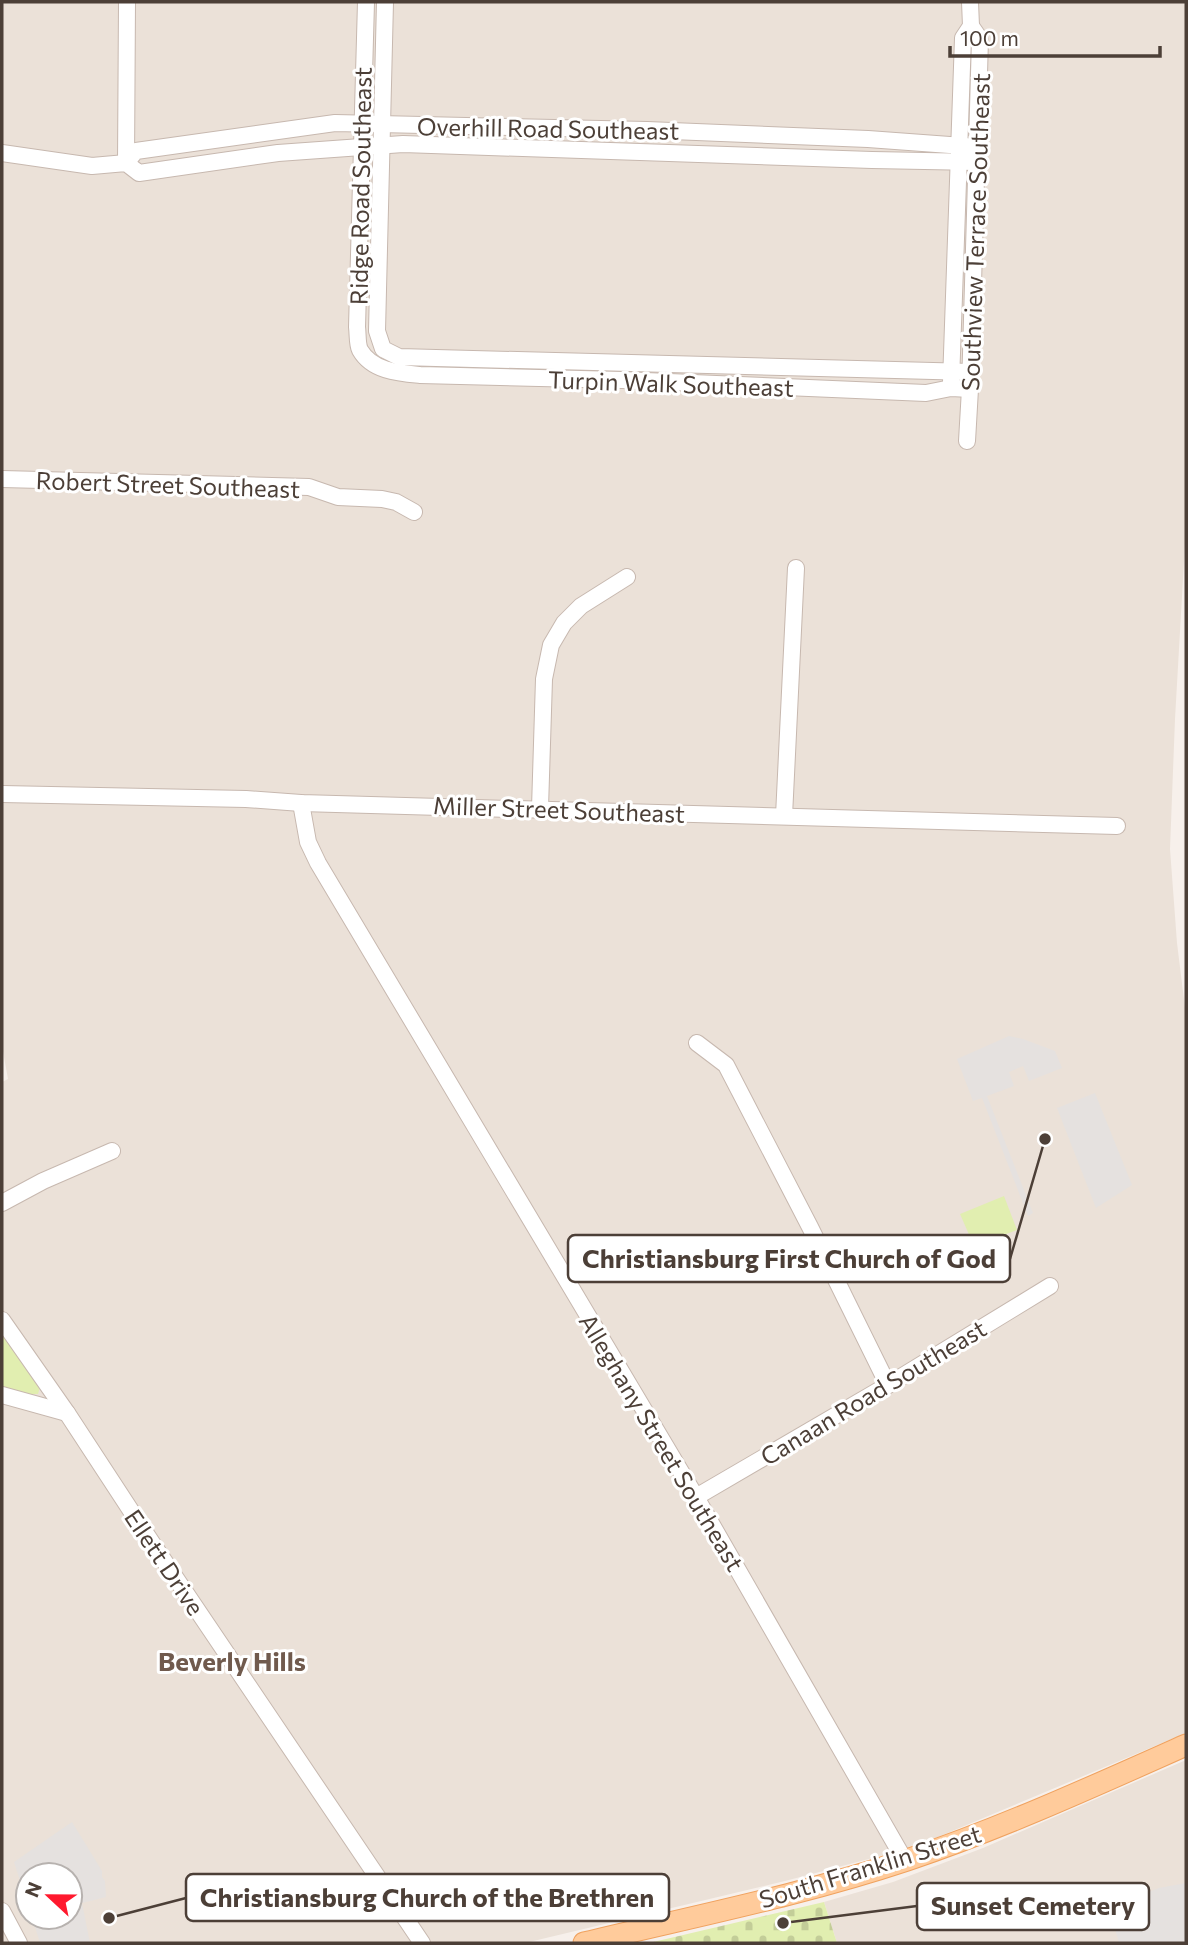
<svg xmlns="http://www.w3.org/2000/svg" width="1188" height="1945" viewBox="0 0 1188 1945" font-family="Commissioner,sans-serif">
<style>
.residential{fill:#ebe1d8;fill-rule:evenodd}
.green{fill:#e1eeb0}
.cemetery{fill:url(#cemetery-stones)}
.parking{fill:#e5e1df}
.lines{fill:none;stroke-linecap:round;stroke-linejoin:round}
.minor-casing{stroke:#c7b8af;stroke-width:18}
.major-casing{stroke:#f0a25f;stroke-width:23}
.minor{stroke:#fff;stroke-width:16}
.major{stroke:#ffcb9b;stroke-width:21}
.labels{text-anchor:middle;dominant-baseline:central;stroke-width:6;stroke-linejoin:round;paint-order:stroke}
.street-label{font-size:24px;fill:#4c3f37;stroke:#fff}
.neighbourhood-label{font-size:26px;font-weight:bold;fill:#705a4d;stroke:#fff}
.leader{fill:none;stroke:#4c3f37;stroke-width:2.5}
.callout-dot{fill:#4c3f37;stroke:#fff;stroke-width:2.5}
.callout{fill:#fff;stroke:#4c3f37;stroke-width:2.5}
.callout-label{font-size:26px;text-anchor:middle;font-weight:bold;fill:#4c3f37}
</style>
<defs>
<pattern id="cemetery-stones" width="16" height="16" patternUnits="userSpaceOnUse" patternTransform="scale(1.75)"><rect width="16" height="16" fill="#e1eeb0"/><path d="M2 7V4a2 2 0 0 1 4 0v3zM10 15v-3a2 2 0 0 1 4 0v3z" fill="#c3cd98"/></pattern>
</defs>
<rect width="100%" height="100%" fill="#f7f0eb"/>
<g class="residential">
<path d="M2,2h1184v524l-11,193 -5,130 7,94 9,73v717l-248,104 -50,17 -103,27 -260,62h-523v-556l27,7 -27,-65v-247l6,-3 -6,-33zM28,1875h42v42h-42z"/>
<polygon points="1186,1760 1186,1943 837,1943 824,1902 893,1882 983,1848"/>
</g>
<g class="green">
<polygon points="1004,1196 1017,1230 974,1246 960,1214"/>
<polygon points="2,1329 40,1387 38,1394 29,1394 2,1387"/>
</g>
<polygon class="cemetery" points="824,1902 837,1943 649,1943"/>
<g class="parking">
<polygon points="1009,1036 1023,1039 1055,1051 1062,1068 1029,1081 1023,1066 1009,1072 1014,1086 987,1096 1033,1213 1028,1216 982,1098 973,1101 957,1059"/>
<polygon points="1095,1093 1132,1185 1096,1208 1057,1108"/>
<polygon points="72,1822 102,1871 102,1877 105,1881 106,1897 82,1903 90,1943 40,1943 32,1917 70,1917 70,1875 28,1875 28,1905 14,1862"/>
<polygon points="1186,1883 1186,1943 1119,1943 1109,1907 1159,1888"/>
</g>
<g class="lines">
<g class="minor-casing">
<g id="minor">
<path d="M366,2l-9,325c1,7 0,17 3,23 12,21 38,23 60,25l202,5 304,13 25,-5 19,1"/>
<polyline points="385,2 377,331 383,349 399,357 971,372"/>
<polyline points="2,153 92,166 126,163 139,173 278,153 403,144 872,160 977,162"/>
<polyline points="126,163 136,151 335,123 647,130 868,139 977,147"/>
<polyline points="126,163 127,2"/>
<polyline points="951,382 963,38 971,26 970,2"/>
<polyline points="967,441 970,389 980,39 971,26"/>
<polyline points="2,479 309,487 338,497 382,499 396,502 414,512"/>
<polyline points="2,794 246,799 301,803 1117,826"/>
<polyline points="301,803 308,842 318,863 696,1497 905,1861"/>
<polyline points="540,808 544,679 551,645 564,623 581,606 627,577"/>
<polyline points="784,816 796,568"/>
<polyline points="697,1043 726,1065 810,1227 888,1385"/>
<polyline points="2,1203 43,1181 112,1151"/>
<polyline points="2,1320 67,1413 154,1546 422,1943"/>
<polyline points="2,1395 67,1413"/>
<polyline points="696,1497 888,1385 1050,1286"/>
<polyline points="2,1911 19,1943"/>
</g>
</g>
<g class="major-casing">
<path id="major" d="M584,1943c107,-26 218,-48 323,-83 95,-32 187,-74 279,-115"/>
</g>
<use href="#minor" class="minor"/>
<use href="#major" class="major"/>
</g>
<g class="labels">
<g class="street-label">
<text transform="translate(548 128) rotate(1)">Overhill Road Southeast</text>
<text transform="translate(360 186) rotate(-89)">Ridge Road Southeast</text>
<text transform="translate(975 232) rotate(-88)">Southview Terrace Southeast</text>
<text transform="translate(671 383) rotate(2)">Turpin Walk Southeast</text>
<text transform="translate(168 484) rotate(2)">Robert Street Southeast</text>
<text transform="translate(559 809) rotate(2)">Miller Street Southeast</text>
<text transform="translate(873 1392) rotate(-31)">Canaan Road Southeast</text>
<text transform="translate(662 1442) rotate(59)">Alleghany Street Southeast</text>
<text transform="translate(165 1562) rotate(56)">Ellett Drive</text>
<text transform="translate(870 1866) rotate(-17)">South Franklin Street</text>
</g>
<g class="neighbourhood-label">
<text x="232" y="1660">Beverly Hills</text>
</g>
</g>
<path class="leader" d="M1045 1139L1010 1259M109 1918L186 1898M783 1923L917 1906"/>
<g class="callout-dot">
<circle cx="1045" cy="1139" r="7"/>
<circle cx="109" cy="1918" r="7"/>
<circle cx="783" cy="1923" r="7"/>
</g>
<g class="callout">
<rect x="568" y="1235" width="442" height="47" rx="7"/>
<rect x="186" y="1874" width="483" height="47" rx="7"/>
<rect x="917" y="1883" width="232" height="47" rx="7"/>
</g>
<g class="callout-label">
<text x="789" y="1268">Christiansburg First Church of God</text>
<text x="427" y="1907">Christiansburg Church of the Brethren</text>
<text x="1033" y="1915">Sunset Cemetery</text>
</g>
<rect width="1188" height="1945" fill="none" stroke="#4c3f37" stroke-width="7"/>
<g transform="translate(49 1896) rotate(292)"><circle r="33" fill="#ffffff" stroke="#b7b2af" stroke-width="2"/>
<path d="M0-5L12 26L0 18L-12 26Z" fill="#ff192e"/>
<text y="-10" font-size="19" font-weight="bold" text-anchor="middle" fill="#4c3f37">N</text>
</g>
<path d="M950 46v10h210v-10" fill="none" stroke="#4c3f37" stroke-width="3.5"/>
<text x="960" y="46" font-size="21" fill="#4c3f37" stroke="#ffffff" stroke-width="5" paint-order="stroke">100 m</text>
</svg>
